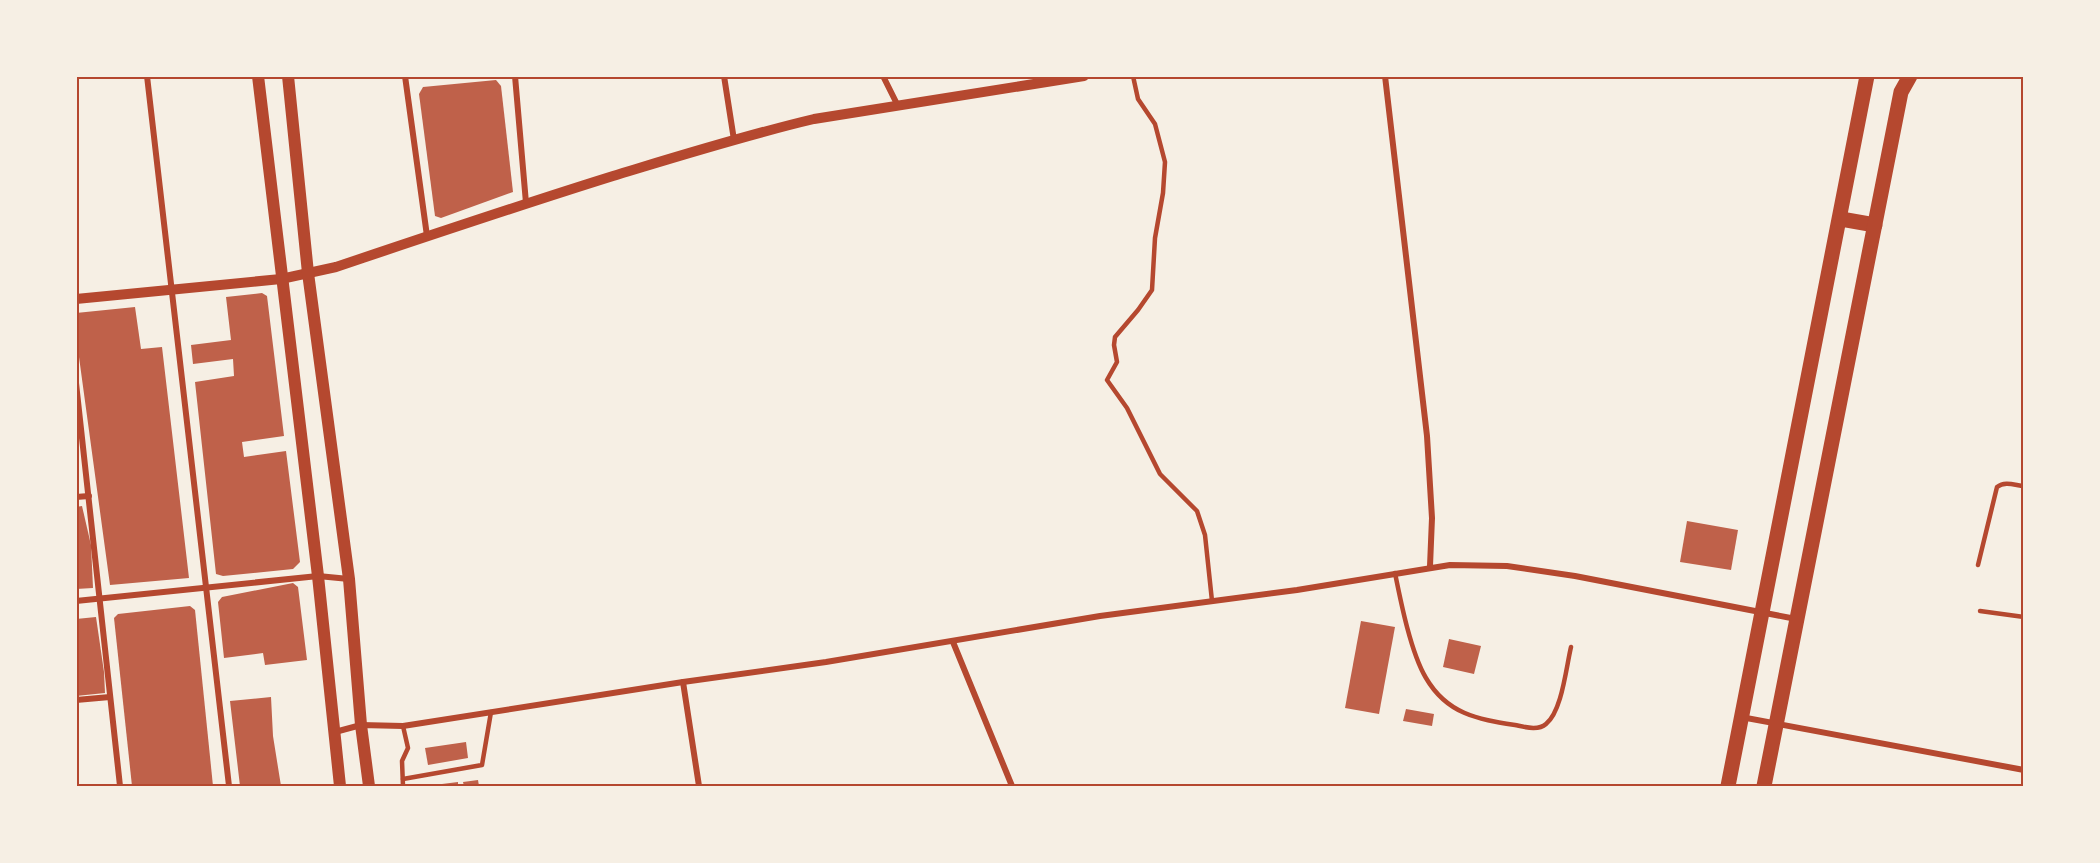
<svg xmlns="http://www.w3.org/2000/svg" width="2100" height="863" viewBox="0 0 2100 863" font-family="'Exo 2',sans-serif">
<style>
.building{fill:#bf614a}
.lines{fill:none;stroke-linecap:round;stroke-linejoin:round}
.service{stroke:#b5482f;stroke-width:4.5}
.minor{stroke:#b5482f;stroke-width:6}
.tertiary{stroke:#b5482f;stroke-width:10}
.secondary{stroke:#b5482f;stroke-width:12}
.trunk{stroke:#b5482f;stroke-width:15}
.neatline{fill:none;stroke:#b5482f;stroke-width:2}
</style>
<rect width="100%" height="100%" fill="#f6efe4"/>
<g class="building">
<polygon points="496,80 501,86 513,192 441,218 435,216 419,94 423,87"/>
<polygon points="262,293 267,296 284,436 242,442 244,457 286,451 300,562 293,569 223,576 216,574 195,382 234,376 233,359 193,364 191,345 231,340 226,297"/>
<polygon points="135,307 141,349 162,347 189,578 110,585 76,335 76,313"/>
<polygon points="82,506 91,545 93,588 76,589 76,507"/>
<polygon points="1687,521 1738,530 1731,570 1680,562"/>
<polygon points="293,583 298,587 307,660 265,665 263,653 224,658 218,602 222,597"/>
<polygon points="190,606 195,610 213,786 132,786 114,618 118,614"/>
<polygon points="96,617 104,672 105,693 76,696 76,619"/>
<polygon points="1361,621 1395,627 1379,714 1345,708"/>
<polygon points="1449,639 1481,646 1474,674 1443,667"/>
<polygon points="271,697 273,736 281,786 240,786 230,701"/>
<polygon points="1406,709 1434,714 1432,726 1403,721"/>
<polygon points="466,742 468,758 428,765 425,748"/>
<polygon points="478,780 479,786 464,786 463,782"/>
<polygon points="458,782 458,786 434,786 434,785"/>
</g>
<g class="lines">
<g class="service">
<polyline points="1133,76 1138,99 1155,124 1165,162 1163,193 1155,238 1152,290 1138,310 1115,337 1114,345 1117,362 1107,380 1127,408 1160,474 1197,511 1205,535 1212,601"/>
<path d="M1978,565l19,-78c8,-6 17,-2 27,-1"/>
<path d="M1395,573c6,30 16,80 31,105 21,36 51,41 89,47 10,2 23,6 31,-1 16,-13 20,-56 25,-77"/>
<polyline points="1980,611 2024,617"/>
<polyline points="403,779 482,765 491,712"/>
<polyline points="403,786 402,761 408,748 403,726"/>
</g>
<g class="minor">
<polyline points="147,76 229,786"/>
<polyline points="405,76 427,236"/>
<polyline points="515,76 526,203"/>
<polyline points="724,76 734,140"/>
<polyline points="883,76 898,106"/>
<polyline points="1385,76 1427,436 1432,518 1430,566"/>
<polyline points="76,383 120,786"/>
<polyline points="76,497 89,496"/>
<polyline points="76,601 318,576 349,579"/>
<polyline points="953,642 1012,786"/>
<polyline points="683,682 699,786"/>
<polyline points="76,700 110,697"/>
<polyline points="1741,717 2024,770"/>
<polyline points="335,732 361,725 403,726 683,682 826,662 1100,616 1297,590 1450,565 1507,566 1575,576 1796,619"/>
</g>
<path class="tertiary" d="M76,299l205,-20 55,-12c92,-31 184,-62 277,-91 66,-20 133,-41 201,-57l270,-43"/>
<g class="secondary">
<polyline points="258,76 318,576 340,786"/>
<polyline points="288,76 308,273 349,579 361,725 369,786"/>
</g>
<g class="trunk">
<polyline points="1841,219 1875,225"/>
<polyline points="1728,786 1867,76"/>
<polyline points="1764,786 1901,92 1910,76"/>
</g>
</g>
<rect width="2100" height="863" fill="none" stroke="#f6efe4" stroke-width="156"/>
<rect x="78" y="78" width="1944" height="707" class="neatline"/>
</svg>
